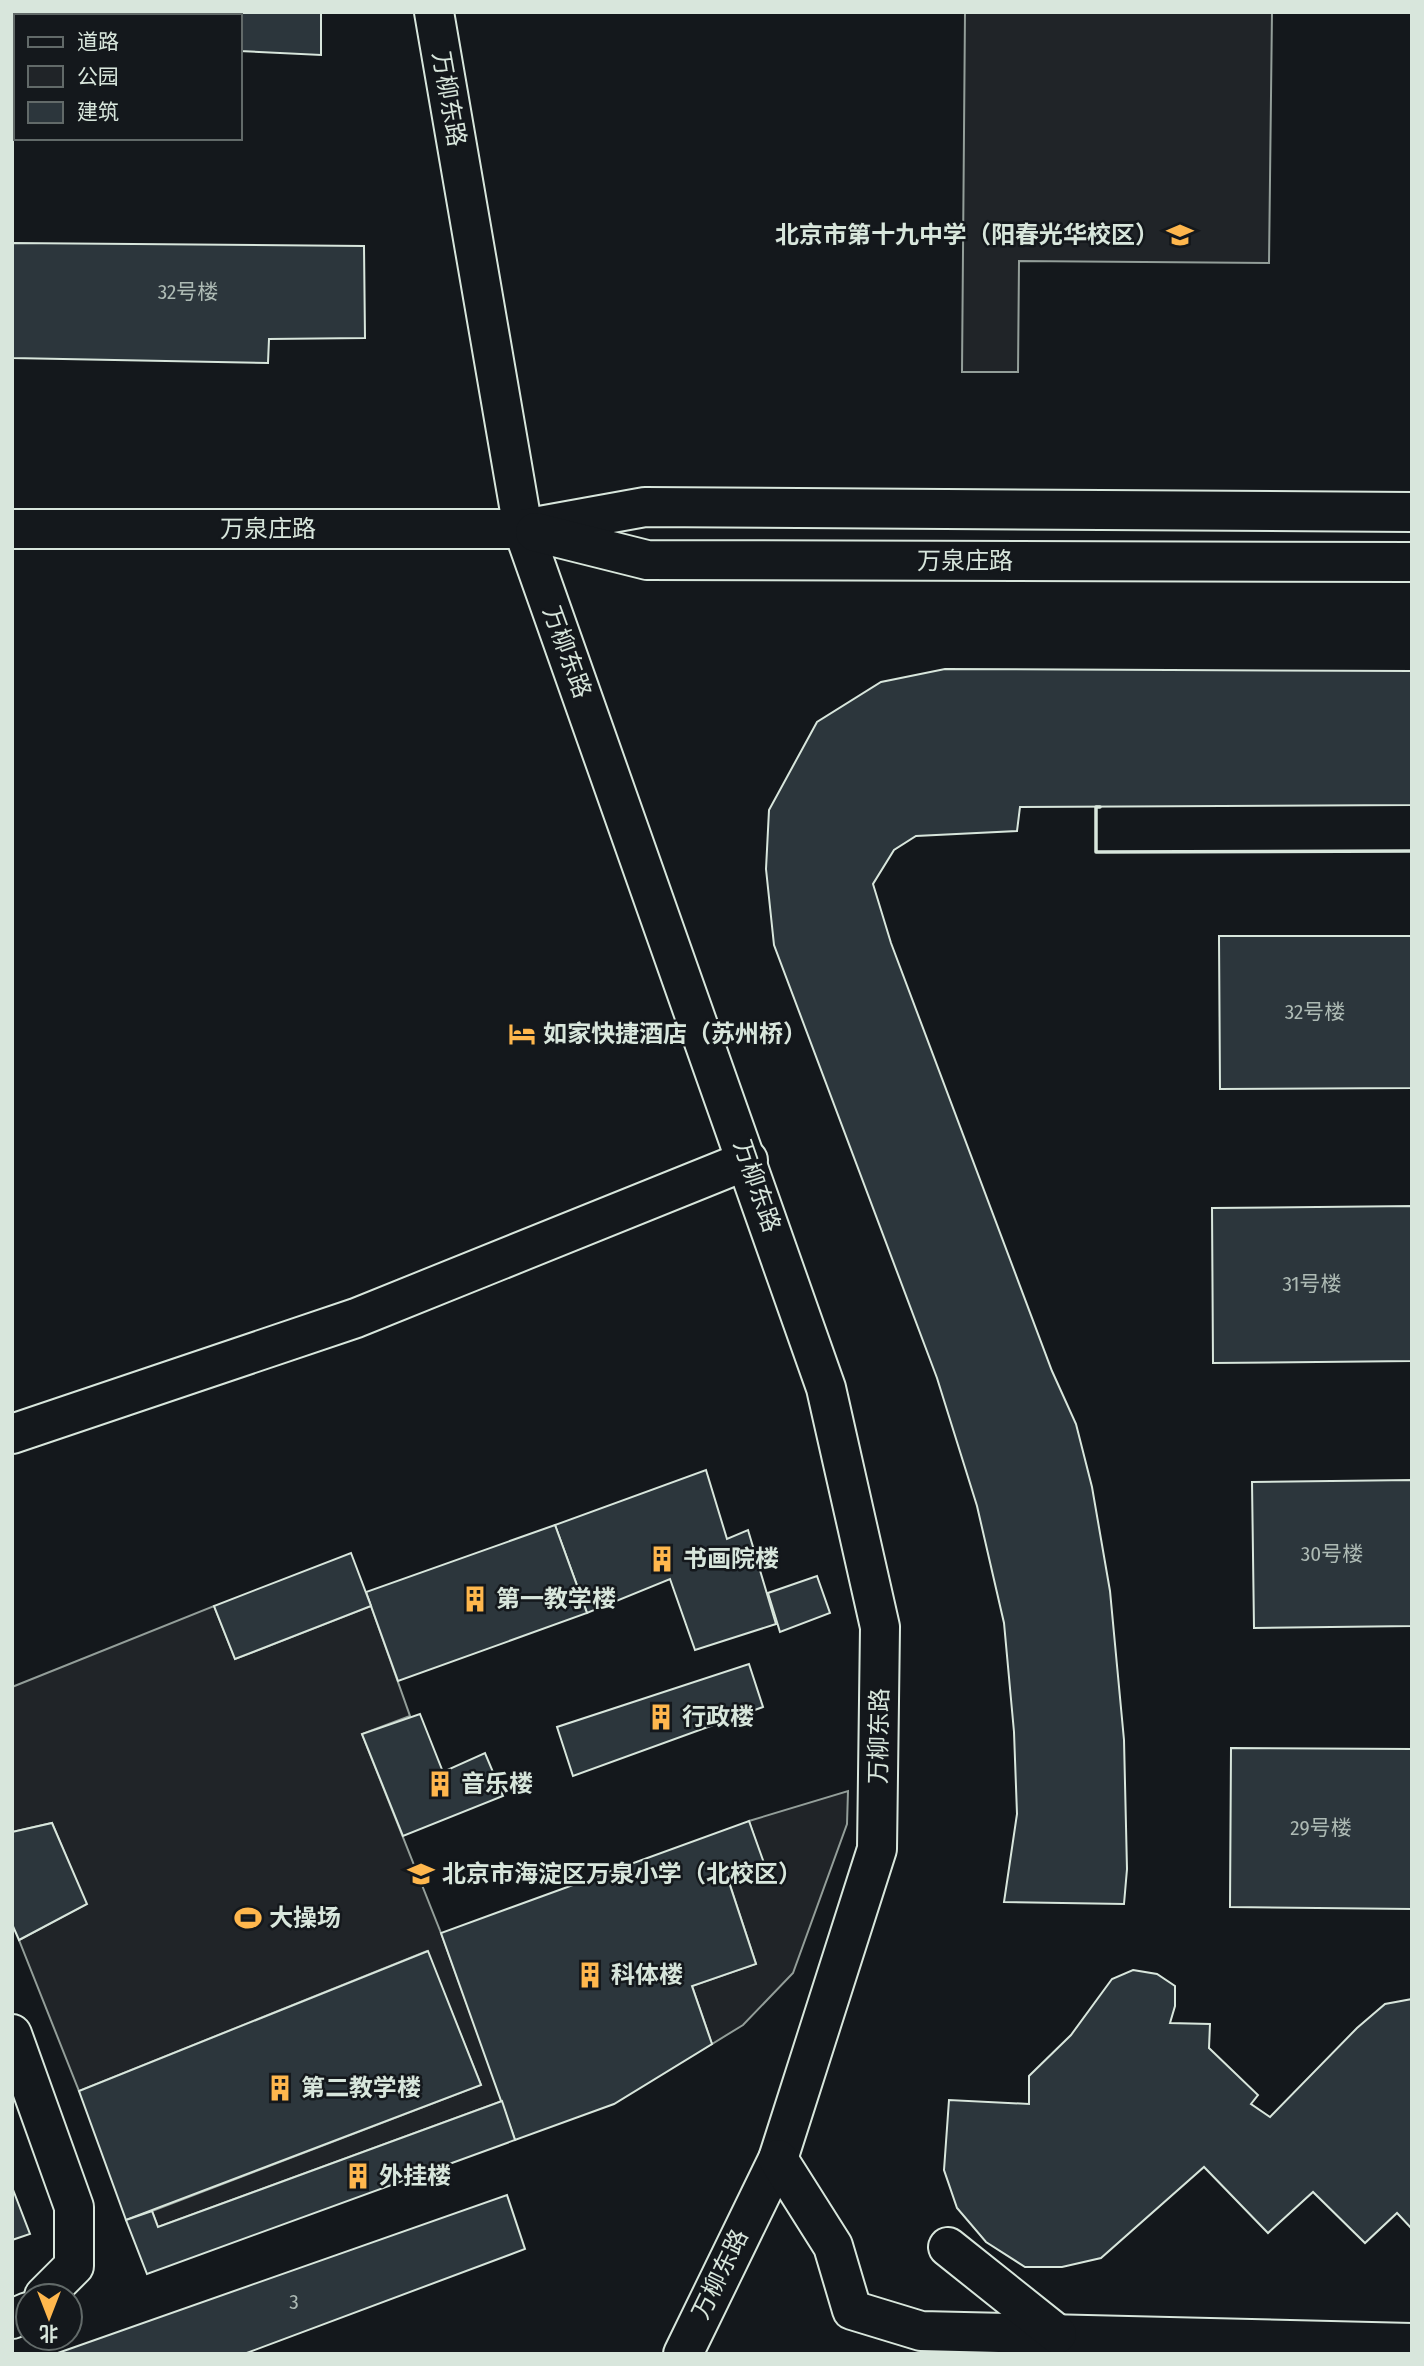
<svg xmlns="http://www.w3.org/2000/svg" width="1424" height="2366" viewBox="0 0 1424 2366" font-family="'Fira Sans Condensed','Noto Sans SC',sans-serif">
<style>
.green{fill:#202428;stroke:#939e99;stroke-width:2}
.building{fill:#2c363c;stroke:#d8e6dc;stroke-width:2}
.lines{fill:none;stroke-linecap:round;stroke-linejoin:round}
.minor-casing{stroke:#d8e6dc;stroke-width:42}
.minor{stroke:#14181c;stroke-width:38}
.wall{stroke:#d8e6dc;stroke-width:3.5}
.labels{text-anchor:middle;dominant-baseline:central;stroke-width:5;stroke-linejoin:round;paint-order:stroke}
.number-label{font-size:21px;fill:#adbab4}
.street-label{font-size:24px;fill:#d8e6dc;stroke:#14181c}
.poi-label{font-size:24px;font-weight:bold;fill:#d8e6dc;stroke:#14181c;text-anchor:start}
</style>
<rect width="100%" height="100%" fill="#14181c"/>
<g class="green">
<polygon points="965,12 1272,12 1269,263 1019,261 1018,372 962,372"/>
<polygon points="214,1606 235,1659 371,1606 410,1716 362,1734 441,1933 502,2101 158,2227 152,2211 481,2085 427,1951 79,2091 19,1940 86,1904 52,1823 12,1832 12,1687"/>
<polygon points="848,1791 847,1824 793,1973 743,2025 712,2044 692,1986 756,1964 727,1876 763,1863 749,1821"/>
</g>
<g class="building">
<polygon points="12,12 321,12 321,55 240,51 240,16 16,16 16,109 12,109"/>
<polygon points="12,243 364,246 365,338 269,339 268,363 12,358"/>
<polygon points="945,669 1412,671 1412,805 1020,807 1017,831 916,836 894,850 873,884 891,943 1052,1371 1076,1424 1092,1487 1110,1591 1124,1740 1127,1869 1124,1904 1004,1902 1017,1814 1014,1732 1004,1623 977,1506 937,1378 774,945 766,869 769,810 817,722 881,682"/>
<polygon points="1219,936 1412,936 1412,1088 1220,1089"/>
<polygon points="1412,1206 1412,1361 1213,1363 1212,1208"/>
<polygon points="706,1470 727,1539 748,1530 776,1624 695,1650 670,1579 587,1613 555,1525"/>
<polygon points="1412,1480 1412,1626 1254,1628 1252,1482"/>
<polygon points="555,1525 587,1613 398,1681 366,1592"/>
<polygon points="351,1553 371,1606 235,1659 214,1606"/>
<polygon points="817,1576 830,1613 780,1632 768,1593"/>
<polygon points="749,1664 763,1707 573,1776 557,1727"/>
<polygon points="420,1714 443,1772 485,1753 503,1796 403,1836 362,1734"/>
<polygon points="1231,1748 1412,1749 1412,1909 1230,1907"/>
<polygon points="749,1821 764,1863 727,1876 756,1964 692,1986 712,2044 614,2104 515,2140 441,1933"/>
<polygon points="52,1823 87,1904 19,1940 12,1924 12,1832"/>
<polygon points="428,1951 481,2085 126,2220 79,2091"/>
<polygon points="1133,1970 1157,1974 1175,1986 1175,2006 1170,2023 1210,2024 1209,2048 1258,2095 1251,2104 1270,2117 1357,2028 1385,2004 1412,1999 1412,2229 1397,2213 1365,2243 1313,2192 1268,2233 1204,2167 1101,2258 1062,2267 1025,2267 986,2242 957,2208 944,2170 949,2100 1029,2104 1029,2076 1071,2035 1112,1979"/>
<polygon points="502,2101 515,2140 147,2274 126,2220 152,2211 158,2227"/>
<polygon points="12,2187 30,2234 12,2240"/>
<polygon points="507,2195 525,2249 244,2354 55,2354"/>
</g>
<g class="lines">
<g class="minor-casing">
<g id="minor">
<polyline points="434,12 523,529 826,1388 880,1627 877,1849 778,2159 683,2354"/>
<polyline points="12,529 523,529 645,507 1412,512"/>
<polyline points="535,532 647,560 1412,562"/>
<polyline points="12,1434 356,1318 748,1160"/>
<polyline points="12,2034 74,2207 74,2266 44,2296"/>
<polyline points="778,2159 833,2246 852,2310 921,2331 1412,2343"/>
<polyline points="948,2247 1057,2334"/>
<polyline points="12,2319 28,2312"/>
</g>
</g>
<use href="#minor" class="minor"/>
<polyline class="wall" points="1100,807 1096,807 1096,852 1412,851"/>
</g>
<defs>
<g id="school-bare" transform="scale(2.1)"><path d="M0-5L7-2L0 1L-7-2ZM-4 1L0 2.5L4 1V4Q0 6-4 4Z" fill="#ffb74d" stroke="#14181c" stroke-width="2.5" paint-order="stroke"/></g>
<g id="hotel-bare" transform="scale(2.1)"><path d="M-6-4.5h1.5V1H6V5H4.5V3h-9V5H-6ZM-4 0a1.8 1.8 0 1 1 3.6 0ZM.5 0V-2.5h3Q6-2.5 6 0Z" fill="#ffb74d" stroke="#14181c" stroke-width="2.5" paint-order="stroke"/></g>
<g id="building-bare" transform="scale(2.1)"><path d="M-4-6H4V6H1V3H-1V6H-4ZM-2.5-4.3h1.7v1.8h-1.7ZM.8-4.3h1.7v1.8H.8ZM-2.5-1h1.7V.8h-1.7ZM.8-1h1.7V.8H.8Z" fill="#ffb74d" stroke="#14181c" stroke-width="2.5" paint-order="stroke"/></g>
<g id="stadium-bare" transform="scale(2.1)"><path d="M0-5a6.5 5 0 1 0 0 10a6.5 5 0 1 0 0-10ZM-3.5-1.8h7v3.6h-7Z" fill="#ffb74d" stroke="#14181c" stroke-width="2.5" paint-order="stroke"/></g>
</defs>
<g fill-rule="evenodd">
<use href="#school-bare" x="1180" y="235"/>
<use href="#hotel-bare" x="522" y="1034"/>
<use href="#building-bare" x="662" y="1559"/>
<use href="#building-bare" x="475" y="1599"/>
<use href="#building-bare" x="661" y="1717"/>
<use href="#building-bare" x="440" y="1784"/>
<use href="#school-bare" x="421" y="1874"/>
<use href="#stadium-bare" x="248" y="1918"/>
<use href="#building-bare" x="590" y="1975"/>
<use href="#building-bare" x="280" y="2088"/>
<use href="#building-bare" x="358" y="2176"/>
</g>
<g class="labels">
<g class="number-label">
<text x="188" y="292">32号楼</text>
<text x="1315" y="1012">32号楼</text>
<text x="1312" y="1284">31号楼</text>
<text x="1332" y="1554">30号楼</text>
<text x="1321" y="1828">29号楼</text>
<text x="294" y="2302">3</text>
</g>
<g class="street-label">
<text transform="translate(449 99) rotate(80)">万柳东路</text>
<text x="268" y="529">万泉庄路</text>
<text x="965" y="561">万泉庄路</text>
<text transform="translate(567 652) rotate(70)">万柳东路</text>
<text transform="translate(757 1186) rotate(71)">万柳东路</text>
<text transform="translate(879 1736) rotate(-89)">万柳东路</text>
<text transform="translate(720 2274) rotate(-64)">万柳东路</text>
</g>
<g class="poi-label">
<text x="1159" y="235" text-anchor="end">北京市第十九中学（阳春光华校区）</text>
<text x="543" y="1034">如家快捷酒店（苏州桥）</text>
<text x="683" y="1559">书画院楼</text>
<text x="496" y="1599">第一教学楼</text>
<text x="682" y="1717">行政楼</text>
<text x="461" y="1784">音乐楼</text>
<text x="442" y="1874">北京市海淀区万泉小学（北校区）</text>
<text x="269" y="1918">大操场</text>
<text x="611" y="1975">科体楼</text>
<text x="301" y="2088">第二教学楼</text>
<text x="379" y="2176">外挂楼</text>
</g>
</g>
<rect width="1424" height="2366" fill="none" stroke="#d8e6dc" stroke-width="28"/>
<rect x="14" y="14" width="228" height="126" fill="#14181c" stroke="#626a69" stroke-width="2"/>
<rect x="28" y="37" width="35" height="10" fill="#14181c" stroke="#626a69" stroke-width="2"/>
<text x="77" y="49" font-size="21" fill="#d8e6dc">道路</text>
<rect x="28" y="66" width="35" height="21" fill="#202428" stroke="#626a69" stroke-width="2"/>
<text x="77" y="84" font-size="21" fill="#d8e6dc">公园</text>
<rect x="28" y="102" width="35" height="21" fill="#2c363c" stroke="#626a69" stroke-width="2"/>
<text x="77" y="119" font-size="21" fill="#d8e6dc">建筑</text>
<g transform="translate(49 2317) rotate(180)"><circle r="33" fill="#14181c" stroke="#626a69" stroke-width="2"/>
<path d="M0-5L12 26L0 18L-12 26Z" fill="#ffb74d"/>
<text y="-10" font-size="19" font-weight="bold" text-anchor="middle" fill="#d8e6dc">北</text>
</g>
</svg>
